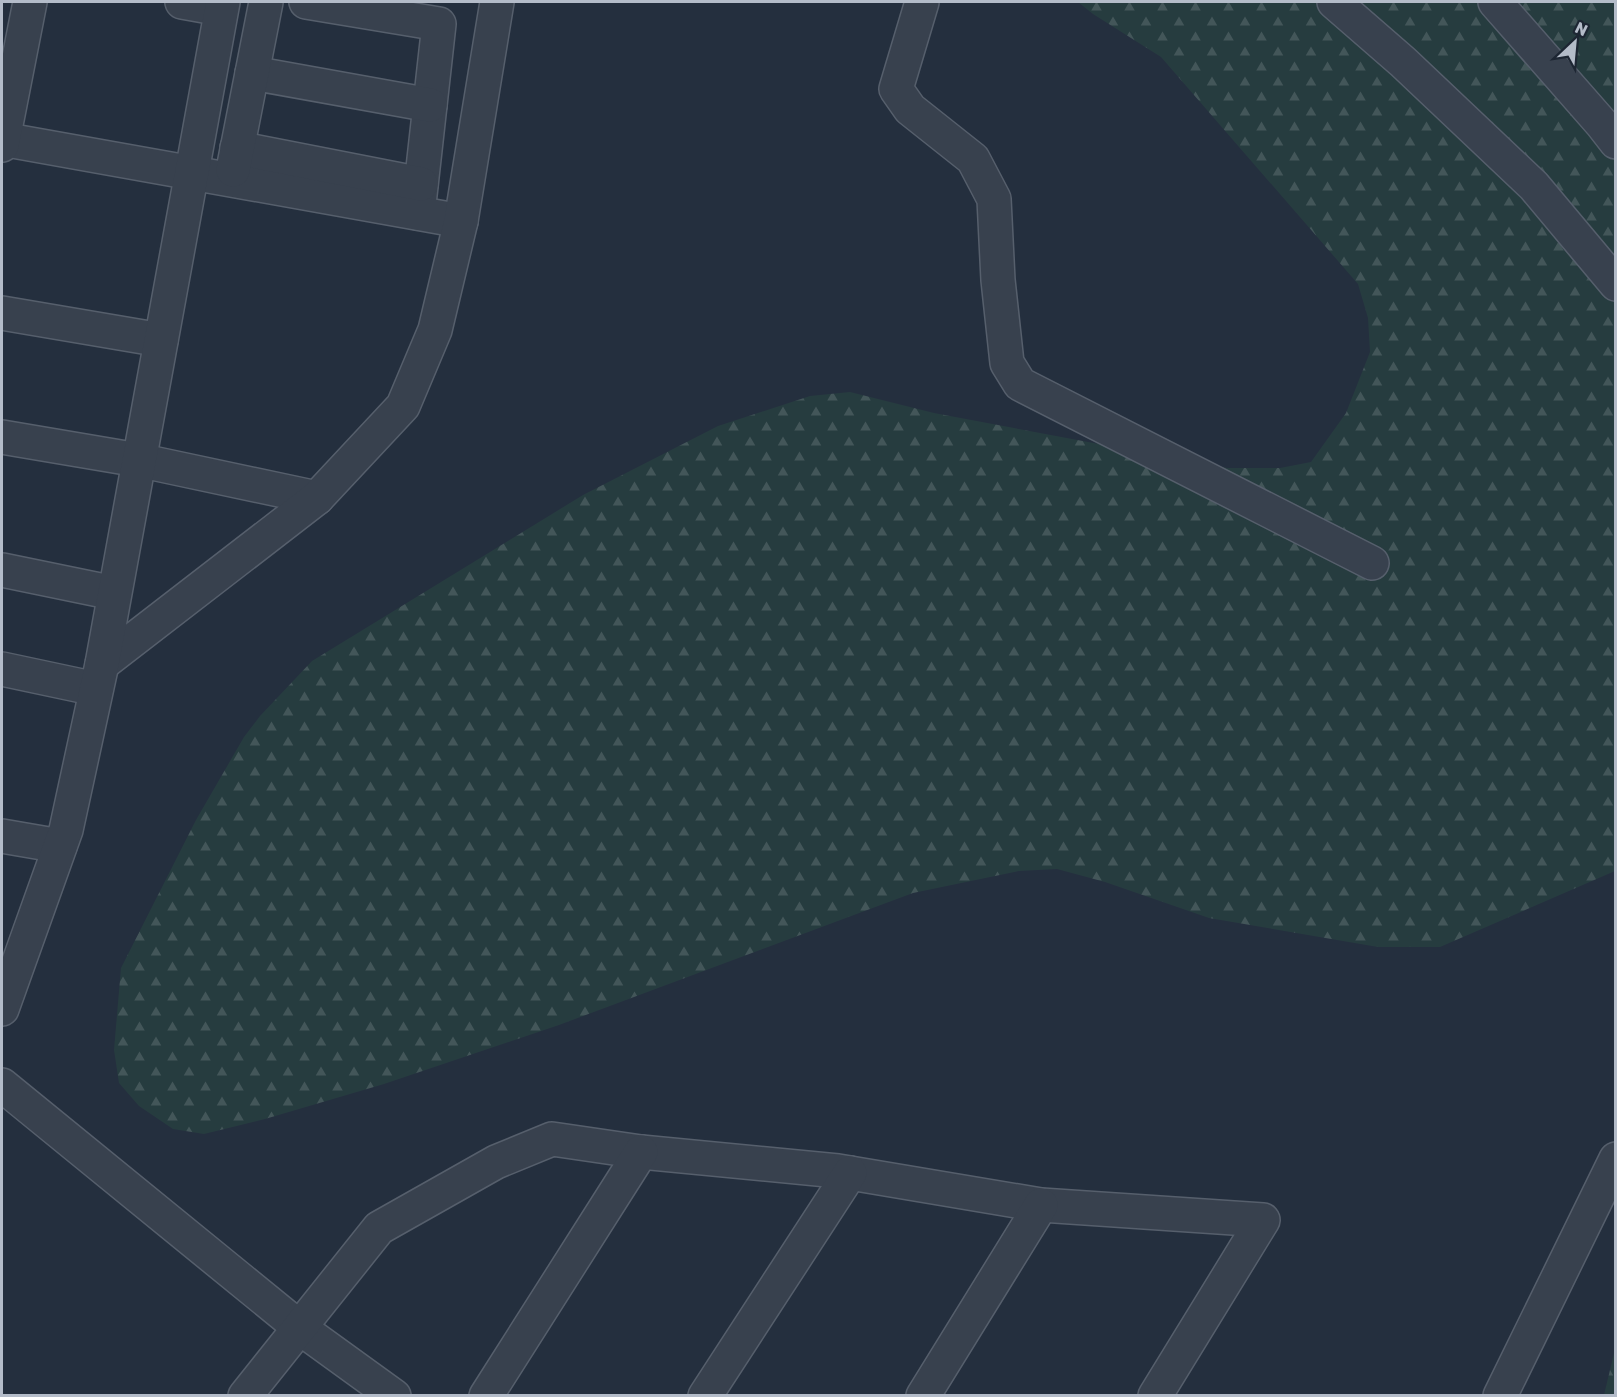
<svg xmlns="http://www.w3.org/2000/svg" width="1617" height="1397" viewBox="0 0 1617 1397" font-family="Rubik,sans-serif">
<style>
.forest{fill:url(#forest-firs)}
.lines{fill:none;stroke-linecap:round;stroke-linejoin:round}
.minor-casing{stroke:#565f6c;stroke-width:36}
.minor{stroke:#38414e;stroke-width:33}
</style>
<defs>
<pattern id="forest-firs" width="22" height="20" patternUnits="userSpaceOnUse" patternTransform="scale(1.5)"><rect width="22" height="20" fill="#263c3f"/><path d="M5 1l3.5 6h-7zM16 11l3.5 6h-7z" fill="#435659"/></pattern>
</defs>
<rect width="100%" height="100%" fill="#242f3e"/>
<g class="forest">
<polygon points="1078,2 1615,2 1615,871 1440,947 1378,947 1209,918 1105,882 1057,869 1019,871 913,893 559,1025 384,1084 265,1119 204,1134 173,1129 139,1106 119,1083 114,1050 121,968 196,820 244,737 260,716 312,661 583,495 718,426 810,396 850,392 934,413 1227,468 1280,468 1311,462 1346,413 1370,352 1368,318 1358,284 1161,57 1093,14"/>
<polygon points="1615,1349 1615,1395 1603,1395 1604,1395"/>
</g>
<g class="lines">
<g class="minor-casing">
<g id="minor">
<polyline points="182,2 221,9"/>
<polyline points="306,2 439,24 418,213"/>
<polyline points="922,2 896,89 910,109 973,159 994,199 998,280 1007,363 1020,384 1372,563"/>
<polyline points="1334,2 1403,62 1534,186 1616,284"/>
<polyline points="1495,2 1602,124 1616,142"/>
<polyline points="252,73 430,105"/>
<polyline points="2,139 461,221"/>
<polyline points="2,145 30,2"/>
<polyline points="237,148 421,184"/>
<polyline points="233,170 266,2"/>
<polyline points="2,313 161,340"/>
<polyline points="2,437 138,460 317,498"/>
<polyline points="2,570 114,593"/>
<polyline points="102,664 317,498 403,406 435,330 461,221 497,2"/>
<polyline points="2,669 96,689"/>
<polyline points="2,836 60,846"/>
<polyline points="2,1009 66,830 102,664 223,2"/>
<polyline points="2,1085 300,1328 394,1396"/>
<polyline points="245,1396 379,1228 496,1162 552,1139 641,1152 838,1171 1041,1205 1263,1220 1155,1396"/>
<polyline points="486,1396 641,1152"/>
<polyline points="705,1396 850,1173"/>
<polyline points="923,1396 1041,1205"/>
<polyline points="1500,1396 1616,1159"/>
</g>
</g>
<use href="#minor" class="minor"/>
</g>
<rect width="1617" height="1397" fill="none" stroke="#b4bcc9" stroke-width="6"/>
<g transform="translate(1575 42) rotate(26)" stroke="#1d2633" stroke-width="4.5" paint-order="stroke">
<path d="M0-4.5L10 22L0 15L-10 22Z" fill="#b4bcc9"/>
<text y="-9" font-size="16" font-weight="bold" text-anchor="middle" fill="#b4bcc9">N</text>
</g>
</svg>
